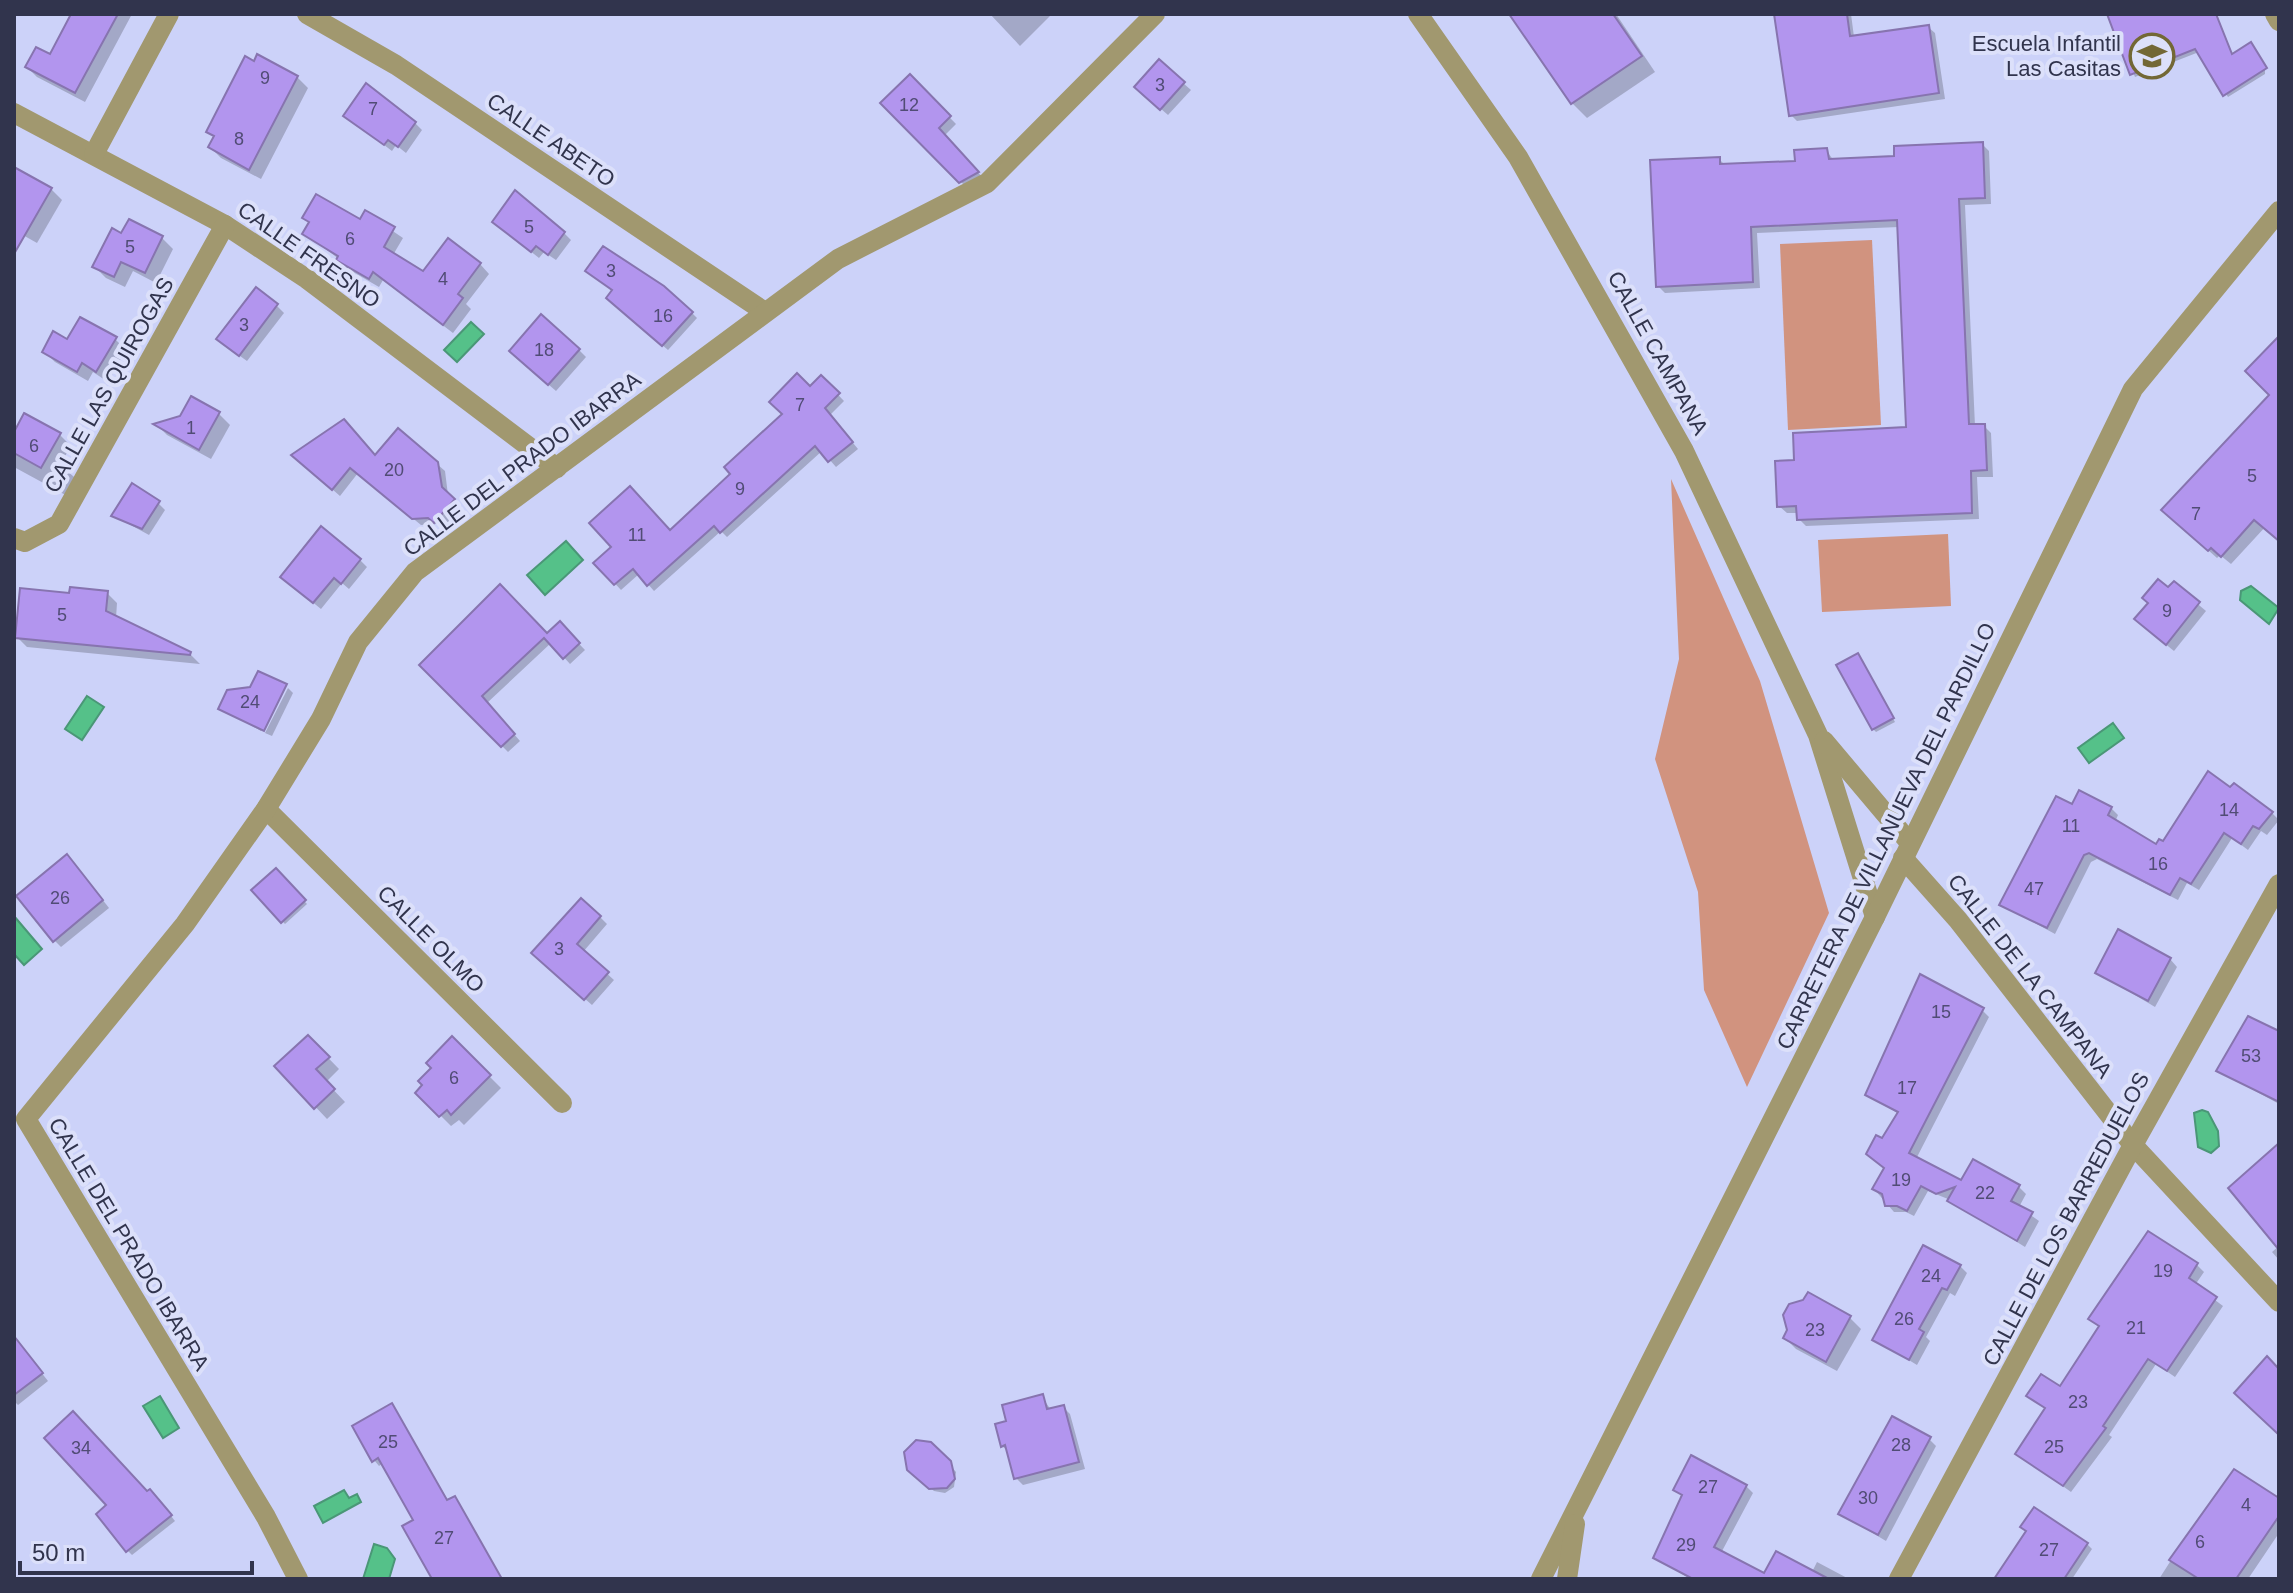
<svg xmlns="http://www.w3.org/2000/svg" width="2293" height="1593" viewBox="0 0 2293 1593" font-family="Arial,sans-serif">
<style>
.green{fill:#d1937f}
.water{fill:#55c189;stroke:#4a9777;stroke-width:2}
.shadow{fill:#0003}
.building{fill:#b295ee;stroke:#8774af;stroke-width:2}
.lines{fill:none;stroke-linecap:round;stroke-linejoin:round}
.minor{stroke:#a1986f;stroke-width:20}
.labels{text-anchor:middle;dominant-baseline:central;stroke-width:8;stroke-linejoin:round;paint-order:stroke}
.number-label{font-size:18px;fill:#514c75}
.poi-label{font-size:22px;fill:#31344d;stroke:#dce0fa;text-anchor:end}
.street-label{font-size:22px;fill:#31344d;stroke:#dce0fa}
</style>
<rect width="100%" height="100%" fill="#ccd2f9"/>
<g class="green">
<polygon points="1872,240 1881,425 1788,430 1780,244"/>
<polygon points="1671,479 1760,681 1829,913 1747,1087 1704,990 1698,892 1655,759 1679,659"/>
<polygon points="1948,534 1951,606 1822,612 1818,540"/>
</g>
<g class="water">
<polygon points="471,322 484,334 457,362 444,350"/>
<polygon points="566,541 583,560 545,595 527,575"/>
<polygon points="2251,586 2279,608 2269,624 2240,600 2241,591"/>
<polygon points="87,696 104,707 82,740 65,729"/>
<polygon points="2113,723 2124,738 2089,763 2078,748"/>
<polygon points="14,916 42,949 24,965 14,954"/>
<polygon points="2202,1110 2208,1112 2218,1131 2219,1146 2211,1153 2198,1147 2194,1113"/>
<polygon points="160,1396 179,1428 163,1438 143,1406"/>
<polygon points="344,1490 349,1498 357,1494 361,1502 323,1523 314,1506"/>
<polygon points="374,1544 387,1548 395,1559 389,1579 363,1579"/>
</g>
<g class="shadow">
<polygon points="74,14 132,14 85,102 37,77 27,67 51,57"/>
<polygon points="990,14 1052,14 1020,46"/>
<polygon points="1512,14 1616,14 1655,72 1587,118 1572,103"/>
<polygon points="1776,14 1851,14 1854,37 1928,27 1935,33 1945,99 1797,121 1791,115"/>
<polygon points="2109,14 2216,14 2233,56 2265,66 2265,74 2228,97 2199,52 2135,77"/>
<polygon points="1159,62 1191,90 1168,115 1144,94"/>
<polygon points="297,77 308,88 261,179 221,158 210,147 215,138 209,132"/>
<polygon points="910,77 956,124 944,136 984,179 967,188 883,103"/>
<polygon points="346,116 415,123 422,130 406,153 396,145 392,151"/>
<polygon points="1982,144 1989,151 1991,204 1965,205 1975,426 1984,426 1991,433 1993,477 1977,477 1979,519 1806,526 1799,519 1798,513 1787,513 1779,506 1796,462 1908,429 1899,227 1757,233 1760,288 1665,293 1658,286 1719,159 1726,166 1798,163 1826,150 1834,161 1896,158"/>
<polygon points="14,169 51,189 62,200 37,243 14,230"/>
<polygon points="366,213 403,238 393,255 423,274 480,264 489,274 466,304 471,309 453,333 383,280 379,287 348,269 339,259 304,233 310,223 305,218 361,222"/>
<polygon points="494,222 564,233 571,240 556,260 544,252 539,258"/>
<polygon points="122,236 162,238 173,249 156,283 133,271 125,287 106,278 95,267"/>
<polygon points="614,291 692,313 697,318 668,350 614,303"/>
<polygon points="277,306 284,313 247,361 226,346"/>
<polygon points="115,339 126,350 108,382 93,372 88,381 55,362 44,351 68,342"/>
<polygon points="2279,348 2279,512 2231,564 2220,555 2217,558 2172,518 2271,395"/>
<polygon points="579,350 586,357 556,391 518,358"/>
<polygon points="821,377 844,401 830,415 858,449 836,467 822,451 727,537 721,531 654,591 639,574 621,590 596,563 670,532 733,474"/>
<polygon points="219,414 230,425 211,459 167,435 157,425"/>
<polygon points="60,435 71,446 60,465 80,482 71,498 14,467 14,436"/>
<polygon points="376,458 437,464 445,471 448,495 461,508 442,529 437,524 421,525 358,473 340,496 301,462"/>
<polygon points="158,503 165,510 149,535 114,516"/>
<polygon points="360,560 367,567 349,589 342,583 321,609 290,584"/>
<polygon points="2174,584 2206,611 2174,651 2143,626"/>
<polygon points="107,593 117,603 116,618 190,654 200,664 27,647 17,637 71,595"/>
<polygon points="560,624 585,650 570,664 551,643 487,703 520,741 508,752 422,665 547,635"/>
<polygon points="1858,655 1895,722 1876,732 1873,729"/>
<polygon points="284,686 261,731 221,708"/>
<polygon points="288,688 293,693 272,736 265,733"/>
<polygon points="2073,806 2111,808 2118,815 2115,822 2157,847 2272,813 2279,820 2267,835 2261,831 2248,850 2232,838 2199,890 2187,883 2178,900 2097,859 2091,862 2055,934 2002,905"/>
<polygon points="74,863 109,908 61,947 54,940"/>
<polygon points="276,871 307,904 285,924 254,890"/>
<polygon points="600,917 607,924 583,952 614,980 592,1005 541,960"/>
<polygon points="2170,959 2177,967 2155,1007 2098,973"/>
<polygon points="1982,1010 1989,1017 1916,1159 1962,1183 1973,1162 2019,1187 2026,1194 2019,1207 2039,1221 2025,1247 1948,1199 1928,1191 1914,1216 1906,1212 1894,1212 1874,1189 1886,1168 1882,1141 1899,1114 1867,1094"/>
<polygon points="2279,1033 2279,1104 2219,1071"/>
<polygon points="308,1037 339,1069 326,1082 345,1102 327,1119 277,1066"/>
<polygon points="452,1039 501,1088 464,1125 459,1120 451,1126 418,1093"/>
<polygon points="2279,1156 2279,1260 2272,1252 2279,1246"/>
<polygon points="2149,1234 2197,1265 2204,1272 2195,1285 2223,1306 2175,1377 2156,1364 2109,1435 2112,1437 2071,1492 2017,1453 2047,1410 2029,1395 2061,1389 2101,1328 2091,1319"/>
<polygon points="1960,1266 1967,1273 1955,1296 1950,1293 1926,1337 1930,1341 1917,1365 1874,1339"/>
<polygon points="1809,1295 1850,1318 1861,1329 1837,1371 1796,1349 1785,1338"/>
<polygon points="14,1338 48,1381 18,1405 14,1401"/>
<polygon points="1042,1397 1051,1410 1063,1407 1070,1414 1085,1469 1023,1485 1016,1478 1009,1452 1002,1446 1008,1423"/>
<polygon points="392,1406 449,1502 455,1499 460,1504 502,1579 434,1579 416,1521 383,1463 379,1466 374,1460"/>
<polygon points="1929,1439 1936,1446 1886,1541 1841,1514"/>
<polygon points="931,1444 956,1472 954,1487 945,1493 934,1491 912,1473"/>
<polygon points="1746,1486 1753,1493 1721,1553 1765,1576 1812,1572 1817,1562 1849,1579 1690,1579 1655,1557 1683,1497 1676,1490"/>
<polygon points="147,1494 155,1496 175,1521 132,1555 127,1550"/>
<polygon points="2279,1501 2279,1533 2248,1579 2159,1579 2193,1526 2196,1529"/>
<polygon points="2087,1544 2092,1549 2072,1579 1997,1579"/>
</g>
<g class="building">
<polygon points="71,14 118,14 75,93 25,67 36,47 50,54"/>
<polygon points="1509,14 1613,14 1642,56 1571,104"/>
<polygon points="1774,14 1847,14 1850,36 1929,25 1939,93 1789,116"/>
<polygon points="2107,14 2216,14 2232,54 2251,42 2267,68 2223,96 2195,49 2130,75"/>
<polygon points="257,54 298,76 249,170 208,147 214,136 206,132 245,56 254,61"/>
<polygon points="1159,59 1185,82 1160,110 1134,87"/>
<polygon points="910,74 951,116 939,128 979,172 959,183 880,103"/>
<polygon points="366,83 416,122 398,147 388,140 384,145 343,116"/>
<polygon points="1983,142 1985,198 1959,199 1969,424 1985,424 1987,470 1971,471 1972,513 1797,520 1796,506 1777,507 1775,461 1794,460 1793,433 1906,427 1897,220 1751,227 1753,282 1656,287 1650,160 1720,157 1720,164 1795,161 1794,150 1827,148 1829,159 1894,156 1894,146"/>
<polygon points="14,167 52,188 14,254"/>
<polygon points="515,190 565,232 548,255 536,246 531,252 492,222"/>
<polygon points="316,194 360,219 365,210 395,227 384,247 423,271 448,238 481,263 458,294 463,298 443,325 373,272 369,279 336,260 338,256 302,234 309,222 302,218"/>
<polygon points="129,219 163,236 145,273 121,262 114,277 92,267 112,228 121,233"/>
<polygon points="603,246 664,286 693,312 662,346 606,298 612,290 585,271"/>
<polygon points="256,287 278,304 239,356 216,339"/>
<polygon points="541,314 580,349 548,385 509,351"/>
<polygon points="80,317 117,337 96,372 82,363 77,372 42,352 53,331 67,339"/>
<polygon points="2279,336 2279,541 2254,520 2221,557 2211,548 2208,551 2161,510 2269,395 2245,371"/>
<polygon points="797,373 810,386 821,375 840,393 825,408 853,442 828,462 815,446 720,533 714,526 647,586 633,569 614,585 593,563 611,547 589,523 630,486 670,530 730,474 724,467 782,414 769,402"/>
<polygon points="191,396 220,412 199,450 153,424 180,416"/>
<polygon points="24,413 61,433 41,468 14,453 14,432"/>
<polygon points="344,419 375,455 398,428 438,462 442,487 455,499 434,523 428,518 412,519 350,468 332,490 291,455"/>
<polygon points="132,483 160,501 142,529 111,516"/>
<polygon points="321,526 361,559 341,584 334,578 313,603 280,577"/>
<polygon points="2158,579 2168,587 2174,581 2200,602 2166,645 2134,619 2148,603 2142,598"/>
<polygon points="500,584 547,633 560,621 580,643 563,659 544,638 482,696 515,734 501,747 419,665"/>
<polygon points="70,587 108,591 106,611 191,652 190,655 15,638 20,588 69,593"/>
<polygon points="1858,653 1894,718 1872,730 1836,665"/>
<polygon points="258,671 287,684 264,731 218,709 227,690 250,687"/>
<polygon points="2208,771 2230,787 2234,783 2273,812 2259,829 2253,826 2241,844 2224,833 2191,884 2180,878 2170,895 2089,853 2084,855 2047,928 1999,905 2056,796 2072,804 2079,790 2112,807 2108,815 2156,844 2159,839 2163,841"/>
<polygon points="67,854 103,900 53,942 16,896"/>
<polygon points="276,868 306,900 281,923 251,890"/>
<polygon points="581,898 601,916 577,944 609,972 584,1000 531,953"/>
<polygon points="2118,929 2171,958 2148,1001 2095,973"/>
<polygon points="1920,974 1984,1008 1909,1153 1961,1180 1973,1159 2020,1185 2011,1201 2033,1212 2017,1241 1947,1201 1955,1187 1936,1194 1921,1186 1907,1211 1897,1206 1885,1206 1882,1194 1872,1189 1884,1168 1866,1154 1876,1135 1882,1138 1898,1112 1865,1095"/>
<polygon points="2248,1016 2279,1031 2279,1102 2216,1071"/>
<polygon points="308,1035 330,1057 316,1069 335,1089 314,1109 274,1066"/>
<polygon points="452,1036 491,1075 451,1115 447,1110 439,1117 415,1093 422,1085 418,1081 431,1068 426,1063"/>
<polygon points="2279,1143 2279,1250 2228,1188"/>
<polygon points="2148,1231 2198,1263 2189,1278 2217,1297 2167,1371 2148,1359 2103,1426 2106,1428 2063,1486 2015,1454 2045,1408 2026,1396 2041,1374 2060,1386 2099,1326 2088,1319"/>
<polygon points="1923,1245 1961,1265 1947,1290 1942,1288 1919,1329 1924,1332 1909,1360 1872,1340"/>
<polygon points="1808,1292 1851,1316 1826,1362 1783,1338 1787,1330 1783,1315 1789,1304 1803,1300"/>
<polygon points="14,1336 43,1373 14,1395"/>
<polygon points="2267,1356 2279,1369 2279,1435 2234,1393"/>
<polygon points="1043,1394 1047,1409 1064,1405 1079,1462 1014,1479 1005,1445 1001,1447 995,1424 1006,1421 1002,1405"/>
<polygon points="392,1403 447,1500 455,1496 502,1579 432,1579 402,1526 413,1520 378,1458 372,1462 352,1426"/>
<polygon points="73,1411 147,1491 150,1489 172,1515 126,1552 96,1514 106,1505 44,1438"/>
<polygon points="1892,1416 1931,1437 1878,1535 1838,1514"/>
<polygon points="916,1440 931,1442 951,1461 955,1479 947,1488 929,1489 907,1470 904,1452"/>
<polygon points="1691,1455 1747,1485 1714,1547 1764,1573 1776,1551 1829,1579 1693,1579 1653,1558 1682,1495 1673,1490"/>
<polygon points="2234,1469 2279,1498 2279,1516 2236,1579 2199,1579 2169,1560"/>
<polygon points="2034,1507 2088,1543 2064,1579 1994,1579 2026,1531 2020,1527"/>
</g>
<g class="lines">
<g class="minor">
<polyline points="307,14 396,65 765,312"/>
<polyline points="1418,14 1518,157 1684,451 1818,735 1875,917"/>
<polyline points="2275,14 2279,21"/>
<polyline points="14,113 225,225 307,279 557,468"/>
<polyline points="94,154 169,14"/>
<polyline points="14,538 25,542 59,524 225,225"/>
<polyline points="1824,741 1910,843"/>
<polyline points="266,809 562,1103"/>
<polyline points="1903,858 1958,920 2133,1145 2279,1302"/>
<polyline points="298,1579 266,1517 26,1119 185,924 266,809 321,719 358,642 415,572 838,259 987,183 1155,14"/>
<polyline points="1541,1579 1875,917 2133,389 2279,211"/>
<polyline points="1567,1579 1575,1524"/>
<polyline points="1899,1579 2133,1145 2279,884"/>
</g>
</g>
<defs>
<g id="school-ring" transform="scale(2.3)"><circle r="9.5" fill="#dce0fa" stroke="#736835" stroke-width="1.5"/><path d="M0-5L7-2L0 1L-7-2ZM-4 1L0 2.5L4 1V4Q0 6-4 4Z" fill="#736835"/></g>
</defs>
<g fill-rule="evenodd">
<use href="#school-ring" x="2152" y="56"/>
</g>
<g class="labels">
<g class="number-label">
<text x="265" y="78">9</text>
<text x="1160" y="85">3</text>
<text x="909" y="105">12</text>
<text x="373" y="109">7</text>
<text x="239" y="139">8</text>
<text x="529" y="227">5</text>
<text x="350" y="239">6</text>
<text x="130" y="247">5</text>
<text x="611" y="271">3</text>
<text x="443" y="279">4</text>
<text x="663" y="316">16</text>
<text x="244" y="325">3</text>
<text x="544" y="350">18</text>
<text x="800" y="405">7</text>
<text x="191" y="428">1</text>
<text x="34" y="446">6</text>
<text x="394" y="470">20</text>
<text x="2252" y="476">5</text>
<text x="740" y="489">9</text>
<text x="2196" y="514">7</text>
<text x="637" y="535">11</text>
<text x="2167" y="611">9</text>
<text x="62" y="615">5</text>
<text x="250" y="702">24</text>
<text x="2229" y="810">14</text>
<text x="2071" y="826">11</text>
<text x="2158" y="864">16</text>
<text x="2034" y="889">47</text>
<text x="60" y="898">26</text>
<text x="559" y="949">3</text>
<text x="1941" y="1012">15</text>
<text x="2251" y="1056">53</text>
<text x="454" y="1078">6</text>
<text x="1907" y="1088">17</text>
<text x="1901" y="1180">19</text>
<text x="1985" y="1193">22</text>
<text x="2163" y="1271">19</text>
<text x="1931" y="1276">24</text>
<text x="1904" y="1319">26</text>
<text x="2136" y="1328">21</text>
<text x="1815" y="1330">23</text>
<text x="2078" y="1402">23</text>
<text x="388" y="1442">25</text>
<text x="1901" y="1445">28</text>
<text x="2054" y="1447">25</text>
<text x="81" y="1448">34</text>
<text x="1708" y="1487">27</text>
<text x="1868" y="1498">30</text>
<text x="2246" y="1505">4</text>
<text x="444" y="1538">27</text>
<text x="2200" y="1542">6</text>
<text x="1686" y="1545">29</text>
<text x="2049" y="1550">27</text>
</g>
<g class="poi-label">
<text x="2121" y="43">Escuela Infantil<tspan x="2121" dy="25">Las Casitas</tspan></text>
</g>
<g class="street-label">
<text transform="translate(551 140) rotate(34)">CALLE ABETO</text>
<text transform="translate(309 255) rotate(35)">CALLE FRESNO</text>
<text transform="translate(1658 353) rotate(61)">CALLE CAMPANA</text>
<text transform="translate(109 385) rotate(-61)">CALLE LAS QUIROGAS</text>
<text transform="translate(522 464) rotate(-37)">CALLE DEL PRADO IBARRA</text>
<text transform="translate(1886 836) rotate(-64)">CARRETERA DE VILLANUEVA DEL PARDILLO</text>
<text transform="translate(431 939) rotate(45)">CALLE OLMO</text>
<text transform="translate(2030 976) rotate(52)">CALLE DE LA CAMPANA</text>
<text transform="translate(2066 1219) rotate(-62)">CALLE DE LOS BARREDUELOS</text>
<text transform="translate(129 1244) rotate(59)">CALLE DEL PRADO IBARRA</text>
</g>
</g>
<rect width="2293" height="1593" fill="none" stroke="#31344d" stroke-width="32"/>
<path d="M20 1561v12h232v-12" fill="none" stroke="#31344d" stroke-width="4"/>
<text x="32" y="1561" font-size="24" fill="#31344d" stroke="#dce0fa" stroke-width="6" paint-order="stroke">50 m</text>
</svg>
